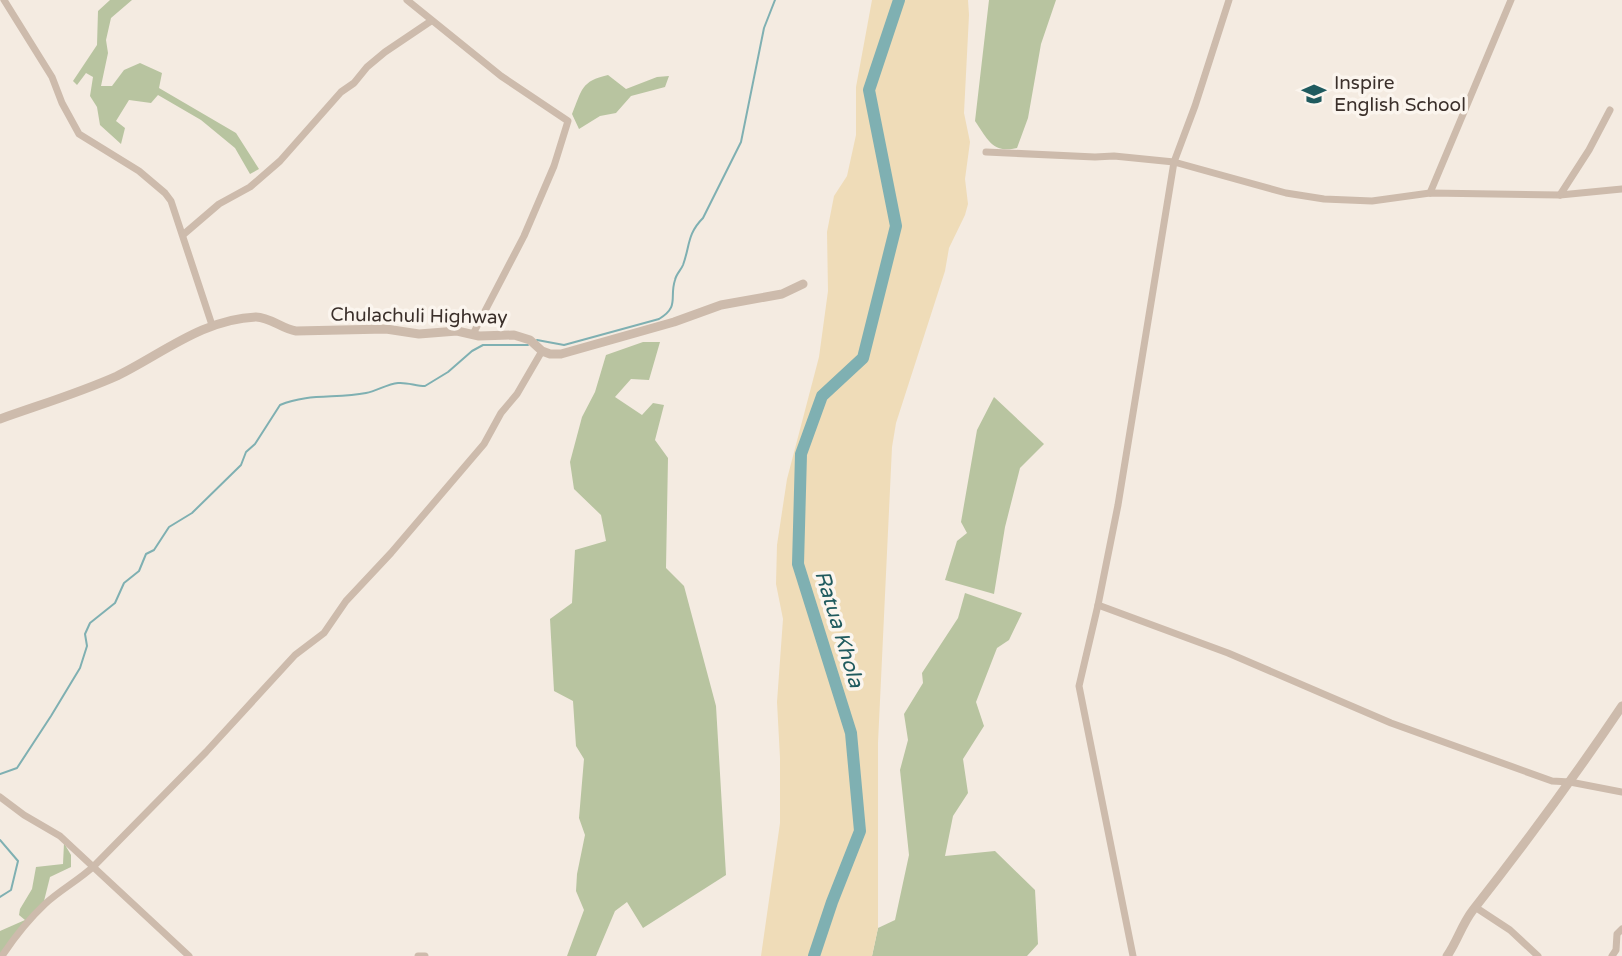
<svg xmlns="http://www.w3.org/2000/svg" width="1622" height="956" viewBox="0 0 1622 956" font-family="'Varela Round',sans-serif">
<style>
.green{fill:#b8c4a0}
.sand{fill:#efdcb8}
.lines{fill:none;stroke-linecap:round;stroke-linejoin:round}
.stream{stroke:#7fb0b2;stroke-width:2}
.river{stroke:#7fb0b2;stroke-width:12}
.minor{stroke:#cdbbac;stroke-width:7}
.tertiary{stroke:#cdbbac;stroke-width:9}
.labels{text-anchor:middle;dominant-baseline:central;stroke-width:7;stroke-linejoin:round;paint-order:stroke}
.poi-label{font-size:19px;fill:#3b302b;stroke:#fbf5ee;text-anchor:start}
.street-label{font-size:19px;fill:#3b302b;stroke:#fbf5ee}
.water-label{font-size:21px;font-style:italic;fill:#1f5a5e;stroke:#fbf5ee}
</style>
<rect width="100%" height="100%" fill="#f4ebe1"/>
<g class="green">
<polygon points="110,0 132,0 111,18 106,40 108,53 101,86 112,86 124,70 140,63 162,73 159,88 236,133 259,169 250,174 235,148 201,120 158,95 151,103 129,100 116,121 125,128 121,144 100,125 97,107 90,96 93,77 86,73 77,85 73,81 97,45 98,11"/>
<path d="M989,0h67l-15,44 -13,74 -11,30c-25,6 -30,-10 -42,-27z"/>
<path d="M608,75l18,14 31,-12 12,-1 -4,11 -34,9 -15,17 -16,3 -21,13 -7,-15c10,-24 9,-33 36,-39z"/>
<polygon points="643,342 660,342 649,380 631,379 615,397 642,415 653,403 664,405 655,440 668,458 666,568 684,586 716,706 726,875 643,928 627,902 615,911 596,956 567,956 584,910 576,891 577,874 585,835 579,818 584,759 576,746 573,701 554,691 550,619 572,603 575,550 606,541 601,515 574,489 570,462 582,417 595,392 606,355"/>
<polygon points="994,397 1044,444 1020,468 1005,527 994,594 945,580 957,541 967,533 961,522 977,430"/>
<polygon points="965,593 1022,613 1009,640 997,648 976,702 984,726 963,759 968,793 953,816 945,856 995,851 1035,890 1038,944 1027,956 872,956 878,928 895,920 909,855 900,770 908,740 904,714 923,683 922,673 958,618"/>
<polygon points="64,843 71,855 71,867 50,877 44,901 0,956 0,931 25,920 19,915 20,909 32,889 36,867 63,864"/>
</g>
<polygon class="sand" points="872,0 968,0 969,15 964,113 970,142 965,179 968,204 965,215 949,248 945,271 896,423 892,447 878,743 878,928 872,956 761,956 780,823 780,758 777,702 783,619 776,584 777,545 787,479 819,357 828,291 827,232 834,196 847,176 856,135 856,87"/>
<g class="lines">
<g class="stream">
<path d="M537,340l27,5 95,-26c21,-13 10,-21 16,-39 1,-6 6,-10 8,-15 7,-19 4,-31 20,-47l38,-76 23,-114 11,-28"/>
<path d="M0,774l17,-6 34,-52 29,-48 7,-22 -2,-12 5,-11 25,-20 9,-20 15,-12 7,-17 8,-4 15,-23 23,-14 49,-48 5,-13 9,-8 25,-39c28,-12 57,-6 86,-12 11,-2 21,-9 32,-10 9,-1 18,3 27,3l23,-14 24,-21 11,-6h45"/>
<polyline points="0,840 18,861 11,890 0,897"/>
</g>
<polyline class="river" points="814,956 832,902 860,831 851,733 798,564 801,454 822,396 863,358 896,226 869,90 899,0"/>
<g class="minor">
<polyline points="4,0 52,77 62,103 79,134 139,171 165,193 171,201 212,325"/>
<polyline points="407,0 501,76 568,121 554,166 524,236 473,334"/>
<polyline points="986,152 1095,157 1114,156 1174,162 1286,193 1324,199 1372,201 1430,193 1560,195 1622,189"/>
<polyline points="1430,193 1511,0"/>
<polyline points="1560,195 1589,150 1610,110"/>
<polyline points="184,234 219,204 250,187 280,161 341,92 354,83 367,67 385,52 431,21"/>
<polyline points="1098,605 1228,653 1391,723 1552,781 1570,782 1622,792"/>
<polyline points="0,797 24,815 60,836 189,956"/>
<polyline points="1475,907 1510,930 1538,956"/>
<path d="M2,956c12,-18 27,-37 43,-52 15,-14 34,-24 49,-38l112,-114 89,-97 29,-22 22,-32 45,-48 93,-109 17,-31 16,-19 25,-43"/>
<polyline points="418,956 425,956"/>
<polyline points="1133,956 1079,686 1098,605 1118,505 1174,162 1195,106 1229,0"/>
<polyline points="1612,956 1616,950 1617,934 1622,929"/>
</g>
<g class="tertiary">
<path d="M0,419c39,-14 79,-26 117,-43 45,-22 86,-57 139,-59 14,0 26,12 40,14l90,-2 33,5 38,-3 22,5 35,-1 16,5 12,11 8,3h11l113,-32 47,-17 61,-11 21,-10"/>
<path d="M1447,956c10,-14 15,-32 26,-46 52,-66 102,-134 149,-204"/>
</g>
</g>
<defs>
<g id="school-bare" transform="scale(1.89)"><path d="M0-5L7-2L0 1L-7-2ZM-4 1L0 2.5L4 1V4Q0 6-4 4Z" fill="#1f5a5e" stroke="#fbf5ee" stroke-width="2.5" paint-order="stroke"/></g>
</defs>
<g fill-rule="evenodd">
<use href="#school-bare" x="1314" y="94"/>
</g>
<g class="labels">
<g class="poi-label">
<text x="1334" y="83">Inspire<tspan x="1334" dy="22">English School</tspan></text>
</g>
<g class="street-label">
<text transform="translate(419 316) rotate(1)">Chulachuli Highway</text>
</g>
<g class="water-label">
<text transform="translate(839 629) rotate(73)">Ratua Khola</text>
</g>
</g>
</svg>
